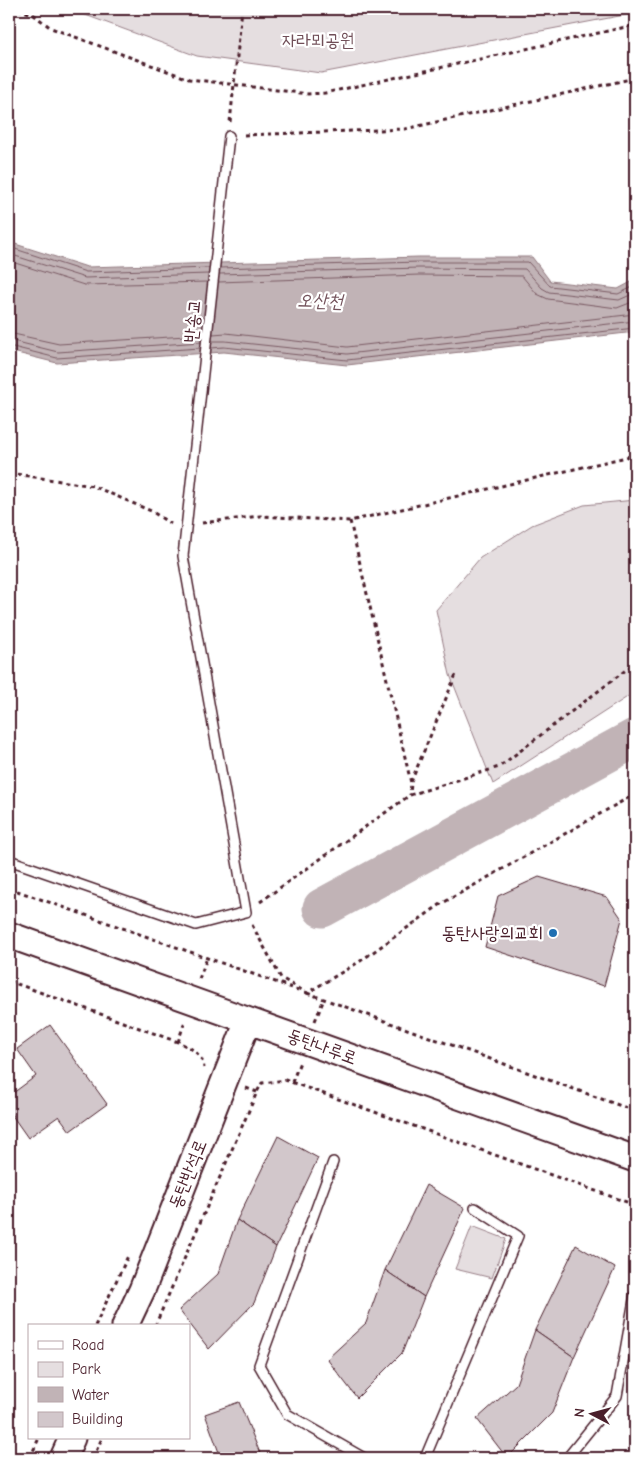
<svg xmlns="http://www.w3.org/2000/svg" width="644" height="1467" viewBox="0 0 644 1467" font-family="'Comic Neue','Poor Story',sans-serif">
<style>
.green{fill:#e5dee0;stroke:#987e86}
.water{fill:#c1b3b6;stroke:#91787e}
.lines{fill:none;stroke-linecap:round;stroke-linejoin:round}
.shore{stroke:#7a5a63;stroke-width:1}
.river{stroke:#c1b3b6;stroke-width:39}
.building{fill:#d2c7cb;stroke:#4a1f2b}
.lane-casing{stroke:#4a1f2b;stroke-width:12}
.secondary-casing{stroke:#4a1f2b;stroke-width:29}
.path{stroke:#4a1f2b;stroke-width:3;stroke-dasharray:4 4;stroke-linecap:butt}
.lane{stroke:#fff;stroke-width:9}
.secondary{stroke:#fff;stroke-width:25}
.poi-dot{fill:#1f6fb2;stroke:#fff;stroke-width:2}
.labels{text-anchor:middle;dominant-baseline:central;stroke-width:4.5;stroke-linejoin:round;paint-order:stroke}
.park-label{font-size:18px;fill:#714f58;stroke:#fff}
.street-label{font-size:18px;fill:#4a1f2b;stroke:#fff}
.poi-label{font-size:18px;fill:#4a1f2b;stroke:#fff;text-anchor:end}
.water-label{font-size:19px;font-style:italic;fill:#74535c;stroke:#fff}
</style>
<rect width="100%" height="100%" fill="#fff"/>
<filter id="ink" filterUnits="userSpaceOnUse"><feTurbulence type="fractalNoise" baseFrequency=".02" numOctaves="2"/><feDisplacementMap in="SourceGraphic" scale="10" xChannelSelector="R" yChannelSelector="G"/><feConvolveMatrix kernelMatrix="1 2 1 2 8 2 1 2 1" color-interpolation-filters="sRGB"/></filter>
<g filter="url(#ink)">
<g class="green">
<polygon points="69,9 635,9 635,13 321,73 197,56"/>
<polygon points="635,500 635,692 493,784 450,675 436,610 480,558 532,525 584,505"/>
<polygon points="472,1226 506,1239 492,1278 455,1269"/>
</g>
<polygon class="water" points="9,242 87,267 419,257 532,257 550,281 618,289 635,280 635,332 347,365 224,352 57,363 9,351"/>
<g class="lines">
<g class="shore">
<polyline points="9,247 86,272 209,268"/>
<polyline points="9,254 85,278 208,274"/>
<polyline points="9,261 84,285 207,282"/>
<polyline points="220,268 419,262 528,262 550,286 618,294 635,286"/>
<polyline points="220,274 419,268 525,269 542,288 549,292 619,300 635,293"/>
<polyline points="219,282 419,275 522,276 537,294 548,299 617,308 635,301"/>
<polyline points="9,333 59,344 202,335"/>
<polyline points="213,334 226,333 347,347 635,314"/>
<polyline points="9,340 58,352 201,342"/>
<polyline points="212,341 225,341 347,354 635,321"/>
<polyline points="9,346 57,358 200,348"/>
<polyline points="211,348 224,347 347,360 635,328"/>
</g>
<polyline class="river" points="322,908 635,738"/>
</g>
<g class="building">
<polygon points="539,877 607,897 622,919 604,986 485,947 498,896"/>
<polygon points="50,1025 107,1104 70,1131 59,1116 28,1138 9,1111 9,1096 36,1076 17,1049"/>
<polygon points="278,1136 318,1158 276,1247 237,1220"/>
<polygon points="426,1185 465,1208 424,1297 385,1270"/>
<polygon points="237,1220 276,1247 254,1303 209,1349 179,1310 218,1274"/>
<polygon points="576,1245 615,1268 574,1357 535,1330"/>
<polygon points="385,1270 424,1297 402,1353 357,1398 327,1359 366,1323"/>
<polygon points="535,1330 574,1357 552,1413 507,1458 477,1419 516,1384"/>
<polygon points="239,1402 262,1458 221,1458 205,1414"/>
</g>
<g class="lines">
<g class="lane-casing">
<g id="lane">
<polyline points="9,860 196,925 246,912 183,556 229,136"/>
<polyline points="333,1162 259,1365 287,1414 364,1458"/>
<polyline points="425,1458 518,1236 475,1208"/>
<polyline points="567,1458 617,1396 635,1294"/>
</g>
</g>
<g class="secondary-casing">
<g id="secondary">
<polyline points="9,935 635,1159"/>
<polyline points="125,1326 142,1290 248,1021"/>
<polyline points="63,1458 72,1438"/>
</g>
</g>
<g class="path">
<polyline points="18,9 34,15 51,28 189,79 308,94 325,93 635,25"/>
<polyline points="230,122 242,9"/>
<polyline points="244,135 405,129 635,78"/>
<polyline points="9,473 93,486 151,511 171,524"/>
<polyline points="350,521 411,783 410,795"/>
<polyline points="202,523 260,516 350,521 635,455"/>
<polyline points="411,782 457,672"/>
<polyline points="9,888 298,990"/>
<polyline points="260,902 410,795 499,767 635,663"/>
<polyline points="252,925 281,978 307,993 359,962 441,904 635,794"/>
<polyline points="199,979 207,958"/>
<path d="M9,981l169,61c13,6 24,11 26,26"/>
<polyline points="307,993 635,1111"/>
<polyline points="315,1021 324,999"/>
<polyline points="178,1042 185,1021"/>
<polyline points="292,1082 300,1062"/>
<polyline points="246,1088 257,1092"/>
<polyline points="95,1326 128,1256"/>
<polyline points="155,1326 257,1092 262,1083 285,1080 635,1205"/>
<polyline points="30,1458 39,1438"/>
<polyline points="93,1458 102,1438"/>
</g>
<use href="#lane" class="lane"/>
<use href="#secondary" class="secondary"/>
</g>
</g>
<circle class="poi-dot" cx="553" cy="933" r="5"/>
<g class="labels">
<g class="park-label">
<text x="318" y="40">자라뫼공원</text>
</g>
<g class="street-label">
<text transform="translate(193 321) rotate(-84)">반송교</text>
<text transform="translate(322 1047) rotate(20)">동탄나루로</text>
<text transform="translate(188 1174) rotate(-68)">동탄반석로</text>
</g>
<g class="poi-label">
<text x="543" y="933">동탄사랑의교회</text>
</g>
<g class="water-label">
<text transform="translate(320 301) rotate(1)">오산천</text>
</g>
</g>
<rect width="644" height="1467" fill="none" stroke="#fff" stroke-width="30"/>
<rect x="15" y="15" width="614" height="1437" fill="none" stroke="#4a1f2b" stroke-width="2" filter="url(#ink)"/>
<rect x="28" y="1324" width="162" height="115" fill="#ffffff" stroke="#b7a5aa"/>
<rect x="38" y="1341" width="25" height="8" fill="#ffffff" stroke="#b7a5aa"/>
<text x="72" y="1350" font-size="15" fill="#4a1f2b">Road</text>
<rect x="38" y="1362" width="25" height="15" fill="#e5dee0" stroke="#b7a5aa"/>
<text x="72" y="1374" font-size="15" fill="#4a1f2b">Park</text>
<rect x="38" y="1387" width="25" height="15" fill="#c1b3b6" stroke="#b7a5aa"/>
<text x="72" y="1400" font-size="15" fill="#4a1f2b">Water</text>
<rect x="38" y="1412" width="25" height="15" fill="#d2c7cb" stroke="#b7a5aa"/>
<text x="72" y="1424" font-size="15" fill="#4a1f2b">Building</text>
<g transform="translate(592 1414) rotate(276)" stroke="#ffffff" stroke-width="4" paint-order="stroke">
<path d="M0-4L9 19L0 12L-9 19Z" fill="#4a1f2b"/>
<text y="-8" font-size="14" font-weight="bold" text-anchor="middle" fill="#4a1f2b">N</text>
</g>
</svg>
